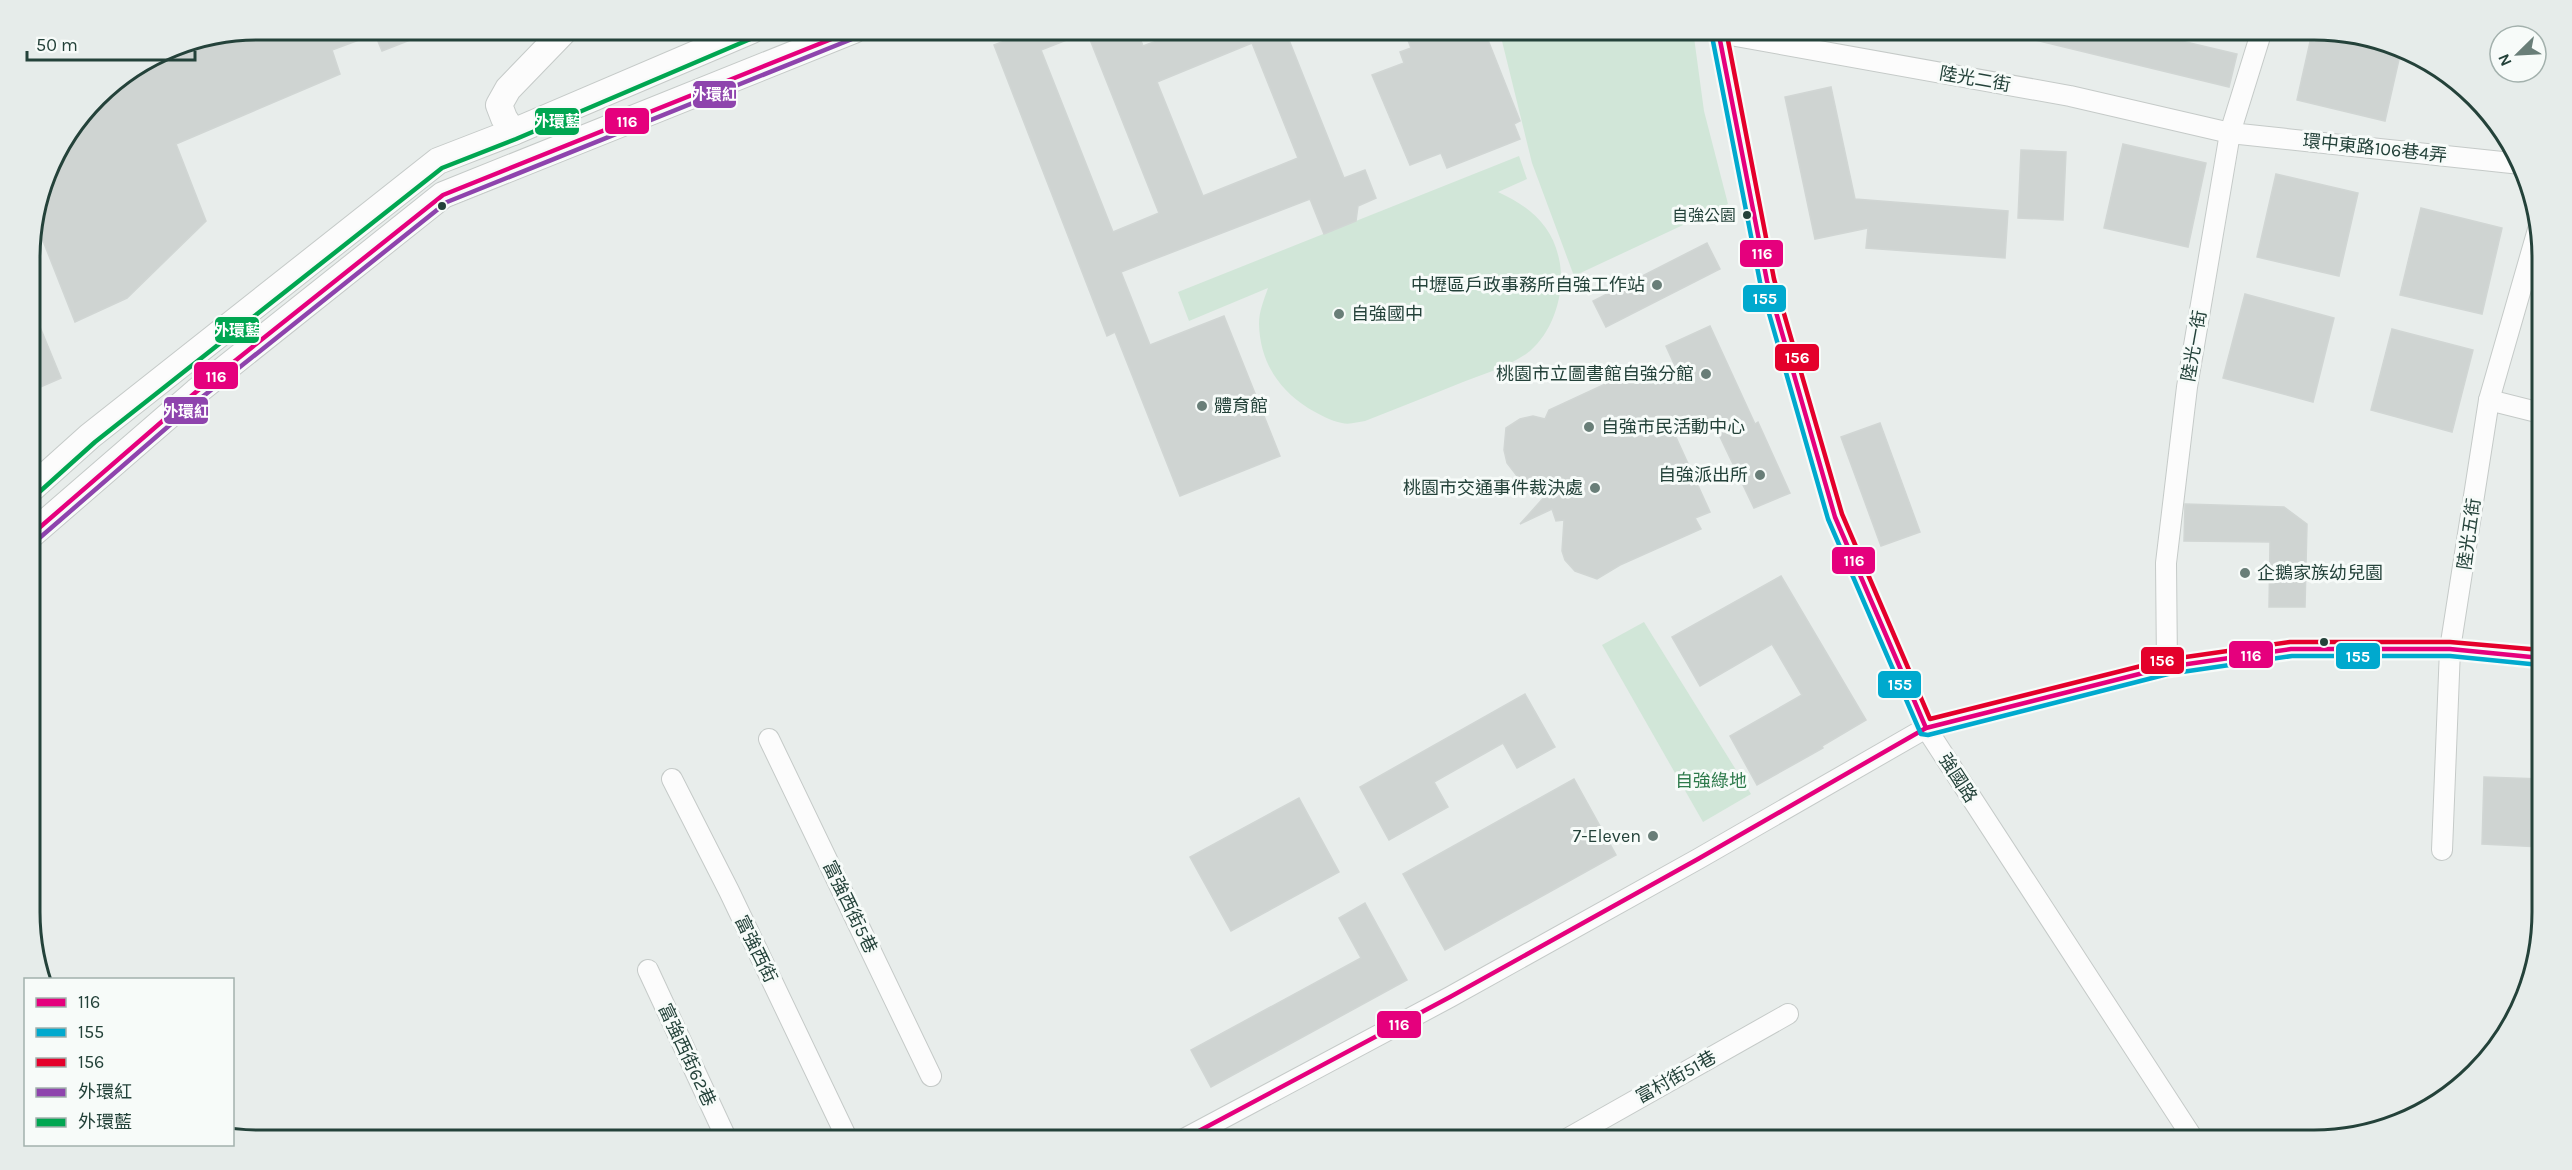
<svg xmlns="http://www.w3.org/2000/svg" width="2572" height="1170" viewBox="0 0 2572 1170" font-family="Karla,'Noto Sans TC',sans-serif">
<style>
.green{fill:#d1e6d8}
.building{fill:#cfd4d2;stroke:#d1d6d4;stroke-width:1.5;fill-rule:evenodd}
.lines{fill:none;stroke-linecap:round;stroke-linejoin:round}
.minor-casing{stroke:#c5cac8;stroke-width:22}
.tertiary-casing{stroke:#c5cac8;stroke-width:28}
.minor{stroke:#fcfcfc;stroke-width:20}
.tertiary{stroke:#fcfcfc;stroke-width:26}
.bus-1-casing{stroke:#f7fbf9;stroke-width:9}
.bus-2-casing{stroke:#f7fbf9;stroke-width:9}
.bus-3-casing{stroke:#f7fbf9;stroke-width:9}
.bus-4-casing{stroke:#f7fbf9;stroke-width:9}
.bus-5-casing{stroke:#f7fbf9;stroke-width:9}
.bus-1{stroke:#e5007d;stroke-width:4.5}
.bus-2{stroke:#00a9ce;stroke-width:4.5}
.bus-3{stroke:#e4002b;stroke-width:4.5}
.bus-4{stroke:#8e44ad;stroke-width:4.5}
.bus-5{stroke:#00a651;stroke-width:4.5}
.bus-dot{fill:#24423a;stroke:#f7fbf9;stroke-width:2}
.poi-dot{fill:#697e78;stroke:#f7fbf9;stroke-width:2}
.labels{text-anchor:middle;dominant-baseline:central;stroke-width:6;stroke-linejoin:round;paint-order:stroke}
.bus-label{font-size:16px;fill:#24423a;stroke:#f7fbf9;text-anchor:end}
.street-label{font-size:18px;fill:#24423a;stroke:#f7fbf9}
.poi-label{font-size:18px;fill:#24423a;stroke:#f7fbf9;text-anchor:end}
.park-label{font-size:18px;fill:#2d7a4b;stroke:#f7fbf9}
.rim{fill:none;stroke:#24423a;stroke-width:3}
.line-badge{stroke:#f7fbf9;stroke-width:2}
.badge-label{font-size:16px;text-anchor:middle;font-weight:bold;fill:#fff}
</style>
<rect width="100%" height="100%" fill="#e8edeb"/>
<g class="green">
<polygon points="1516,30 1693,30 1704,111 1728,204 1574,276 1532,163 1501,37"/>
<path d="M1519,156l8,23 -29,13c33,15 56,35 62,72 5,31 -8,71 -34,90 -19,13 -42,20 -63,28 -32,13 -65,26 -98,39 -7,1 -16,4 -23,2 -11,-2 -24,-9 -34,-15 -30,-19 -48,-47 -49,-84 0,-13 5,-24 9,-36l-79,33 -11,-29z"/>
<polygon points="1644,622 1751,794 1703,822 1602,645"/>
</g>
<g class="building">
<polygon points="258,30 433,31 382,51 375,34 332,50 340,74 176,144 206,221 127,298 75,322 36,223 54,157 108,87 171,47"/>
<path d="M1012,30h125l6,16 43,-16h99l59,148 21,-8 11,28 -18,8 -2,15 -32,13 -14,-35 -189,73 29,73 74,-29 56,140 -100,40 -65,-164 -8,4 -113,-291 21,-8zM1087,32l72,181 -46,19 -72,-182zM1252,43l46,115 -95,38 -46,-114z"/>
<polygon points="1404,30 1484,30 1520,121 1514,124 1520,139 1447,168 1441,153 1410,165 1372,75 1404,63 1400,52 1411,48"/>
<polygon points="2024,30 2135,30 2237,54 2229,87 2023,37"/>
<polygon points="2312,33 2400,55 2385,121 2297,100"/>
<polygon points="1831,87 1855,199 2008,211 2005,258 1866,248 1868,228 1815,239 1785,97"/>
<polygon points="2123,144 2206,163 2188,247 2104,228"/>
<polygon points="2021,150 2066,152 2063,220 2018,218"/>
<polygon points="2276,174 2358,193 2339,276 2257,257"/>
<polygon points="2421,208 2502,228 2482,314 2400,295"/>
<polygon points="1707,243 1720,269 1606,327 1593,301"/>
<polygon points="2245,294 2334,318 2313,402 2223,378"/>
<polygon points="31,305 61,378 31,391"/>
<polygon points="1710,326 1755,424 1758,422 1790,493 1754,508 1711,418 1675,435 1710,512 1695,518 1701,529 1620,565 1597,579 1575,571 1565,560 1562,551 1564,520 1556,521 1552,509 1520,524 1547,494 1517,476 1507,463 1504,450 1506,428 1520,419 1533,416 1545,419 1549,410 1631,372 1634,384 1675,366 1666,346"/>
<polygon points="2392,329 2473,350 2452,432 2371,410"/>
<polygon points="1880,423 1920,532 1881,546 1841,437"/>
<polygon points="2185,504 2284,507 2307,524 2305,607 2269,607 2270,542 2184,541"/>
<polygon points="1781,576 1866,720 1822,746 1823,748 1757,785 1730,736 1802,695 1772,644 1700,686 1672,637"/>
<polygon points="1525,694 1555,747 1517,768 1503,743 1434,782 1448,807 1389,840 1360,787"/>
<polygon points="2484,777 2542,779 2542,847 2482,844"/>
<polygon points="1574,779 1616,855 1445,950 1403,874"/>
<polygon points="1299,798 1339,872 1231,931 1190,857"/>
<polygon points="1365,903 1407,980 1211,1087 1191,1050 1361,958 1339,918"/>
</g>
<g class="lines">
<g class="minor-casing">
<g id="minor">
<polyline points="1718,30 1767,281 1835,517 1926,728 2194,1140"/>
<polyline points="1719,33 2070,96 2230,133 2521,164"/>
<polyline points="2489,400 2541,413"/>
<polyline points="2167,667 2166,563 2187,387 2230,133 2262,30"/>
<polyline points="769,739 931,1076"/>
<polyline points="672,779 729,891 848,1140"/>
<polyline points="2442,850 2450,649 2489,400 2539,226"/>
<polyline points="648,970 727,1140"/>
<polyline points="1182,1140 1450,997 1698,859 1926,728 2167,667 2291,649 2450,649 2541,658"/>
<polyline points="1565,1140 1788,1014"/>
</g>
</g>
<g class="tertiary-casing">
<g id="tertiary">
<polyline points="513,132 504,118 499,105 508,89 565,30"/>
<polyline points="31,489 90,436 438,161 513,132 752,30"/>
<polyline points="31,535 196,392 443,195 854,30"/>
</g>
</g>
<use href="#minor" class="minor"/>
<use href="#tertiary" class="tertiary"/>
<g class="bus-1-casing">
<g id="bus-1">
<polyline points="1718,30 1767,281 1835,517 1926,728"/>
<polyline points="31,535 196,392 443,195 854,30"/>
<polyline points="1182,1140 1450,997 1698,859 1926,728 2167,667 2291,649 2450,649 2541,658"/>
</g>
</g>
<g class="bus-2-casing">
<polyline id="bus-2" points="1711,31 1760,282 1828,519 1921,734 1928,735 2168,674 2292,656 2450,656 2540,665"/>
</g>
<g class="bus-3-casing">
<polyline id="bus-3" points="1726,30 1774,279 1842,514 1930,719 2165,660 2290,642 2450,642 2541,650"/>
</g>
<g class="bus-4-casing">
<polyline id="bus-4" points="36,541 201,398 447,202 857,37"/>
</g>
<g class="bus-5-casing">
<polyline id="bus-5" points="36,495 95,442 442,168 516,139 755,37"/>
</g>
<use href="#bus-1" class="bus-1"/>
<use href="#bus-2" class="bus-2"/>
<use href="#bus-3" class="bus-3"/>
<use href="#bus-4" class="bus-4"/>
<use href="#bus-5" class="bus-5"/>
</g>
<g class="bus-dot">
<circle cx="442" cy="206" r="5"/>
<circle cx="1747" cy="215" r="5"/>
<circle cx="2324" cy="642" r="5"/>
</g>
<g class="poi-dot">
<circle cx="1657" cy="285" r="6"/>
<circle cx="1339" cy="314" r="6"/>
<circle cx="1706" cy="374" r="6"/>
<circle cx="1202" cy="406" r="6"/>
<circle cx="1589" cy="427" r="6"/>
<circle cx="1760" cy="475" r="6"/>
<circle cx="1595" cy="488" r="6"/>
<circle cx="2245" cy="573" r="6"/>
<circle cx="1653" cy="836" r="6"/>
</g>
<g class="labels">
<g class="bus-label">
<text x="1736" y="215">自強公園</text>
</g>
<g class="street-label">
<text transform="translate(1975 79) rotate(10)">陸光二街</text>
<text transform="translate(2375 148) rotate(6)">環中東路106巷4弄</text>
<text transform="translate(2194 346) rotate(-80)">陸光一街</text>
<text transform="translate(2469 534) rotate(-82)">陸光五街</text>
<text transform="translate(1958 778) rotate(57)">強國路</text>
<text transform="translate(850 907) rotate(64)">富強西街5巷</text>
<text transform="translate(756 949) rotate(64)">富強西街</text>
<text transform="translate(687 1055) rotate(65)">富強西街62巷</text>
<text transform="translate(1676 1077) rotate(-29)">富村街51巷</text>
</g>
<g class="poi-label">
<text x="1645" y="285">中壢區戶政事務所自強工作站</text>
<text x="1351" y="314" text-anchor="start">自強國中</text>
<text x="1694" y="374">桃園市立圖書館自強分館</text>
<text x="1214" y="406" text-anchor="start">體育館</text>
<text x="1601" y="427" text-anchor="start">自強市民活動中心</text>
<text x="1748" y="475">自強派出所</text>
<text x="1583" y="488">桃園市交通事件裁決處</text>
<text x="2257" y="573" text-anchor="start">企鵝家族幼兒園</text>
<text x="1641" y="836">7-Eleven</text>
</g>
<g class="park-label">
<text x="1711" y="781">自強綠地</text>
</g>
</g>
<path d="M0 0H2572V1170H0ZM258 40H2314A218 218 0 0 1 2532 258V912A218 218 0 0 1 2314 1130H258A218 218 0 0 1 40 912V258A218 218 0 0 1 258 40Z" fill="#e6ecea" fill-rule="evenodd"/>
<path class="rim" d="M258 40H2314A218 218 0 0 1 2532 258V912A218 218 0 0 1 2314 1130H258A218 218 0 0 1 40 912V258A218 218 0 0 1 258 40Z"/>
<g class="line-badge">
<rect x="692" y="80" width="45" height="29" rx="6" fill="#8e44ad"/>
<rect x="604" y="107" width="46" height="28" rx="6" fill="#e5007d"/>
<rect x="534" y="107" width="46" height="29" rx="6" fill="#00a651"/>
<rect x="1739" y="239" width="45" height="29" rx="6" fill="#e5007d"/>
<rect x="1742" y="284" width="45" height="29" rx="6" fill="#00a9ce"/>
<rect x="214" y="316" width="46" height="28" rx="6" fill="#00a651"/>
<rect x="1774" y="343" width="46" height="29" rx="6" fill="#e4002b"/>
<rect x="193" y="361" width="46" height="29" rx="6" fill="#e5007d"/>
<rect x="163" y="396" width="46" height="29" rx="6" fill="#8e44ad"/>
<rect x="1831" y="546" width="45" height="29" rx="6" fill="#e5007d"/>
<rect x="2228" y="640" width="46" height="29" rx="6" fill="#e5007d"/>
<rect x="2335" y="642" width="46" height="28" rx="6" fill="#00a9ce"/>
<rect x="2140" y="646" width="45" height="29" rx="6" fill="#e4002b"/>
<rect x="1877" y="670" width="45" height="29" rx="6" fill="#00a9ce"/>
<rect x="1376" y="1010" width="46" height="29" rx="6" fill="#e5007d"/>
</g>
<g class="badge-label">
<text x="714" y="100">外環紅</text>
<text x="627" y="127">116</text>
<text x="557" y="127">外環藍</text>
<text x="1762" y="259">116</text>
<text x="1765" y="304">155</text>
<text x="237" y="336">外環藍</text>
<text x="1797" y="363">156</text>
<text x="216" y="382">116</text>
<text x="186" y="417">外環紅</text>
<text x="1854" y="566">116</text>
<text x="2251" y="661">116</text>
<text x="2358" y="662">155</text>
<text x="2162" y="666">156</text>
<text x="1900" y="690">155</text>
<text x="1399" y="1030">116</text>
</g>
<rect x="24" y="978" width="210" height="168" fill="#f7fbf9" stroke="#a3b1ad" stroke-width="1.5"/>
<rect x="36" y="998" width="30" height="9" fill="#e5007d" stroke="#a3b1ad" stroke-width="1.5"/>
<text x="78" y="1008" font-size="18" fill="#24423a">116</text>
<rect x="36" y="1028" width="30" height="9" fill="#00a9ce" stroke="#a3b1ad" stroke-width="1.5"/>
<text x="78" y="1038" font-size="18" fill="#24423a">155</text>
<rect x="36" y="1058" width="30" height="9" fill="#e4002b" stroke="#a3b1ad" stroke-width="1.5"/>
<text x="78" y="1068" font-size="18" fill="#24423a">156</text>
<rect x="36" y="1088" width="30" height="9" fill="#8e44ad" stroke="#a3b1ad" stroke-width="1.5"/>
<text x="78" y="1098" font-size="18" fill="#24423a">外環紅</text>
<rect x="36" y="1118" width="30" height="9" fill="#00a651" stroke="#a3b1ad" stroke-width="1.5"/>
<text x="78" y="1128" font-size="18" fill="#24423a">外環藍</text>
<g transform="translate(2518 54) rotate(246)"><circle r="28" fill="#f7fbf9" stroke="#a3b1ad" stroke-width="1.5"/>
<path d="M0-4.5L10 22L0 15L-10 22Z" fill="#697e78"/>
<text y="-9" font-size="16" font-weight="bold" text-anchor="middle" fill="#24423a">N</text>
</g>
<path d="M27 51v9h168v-9" fill="none" stroke="#24423a" stroke-width="3"/>
<text x="36" y="51" font-size="18" fill="#24423a" stroke="#f7fbf9" stroke-width="4.5" paint-order="stroke">50 m</text>
</svg>
